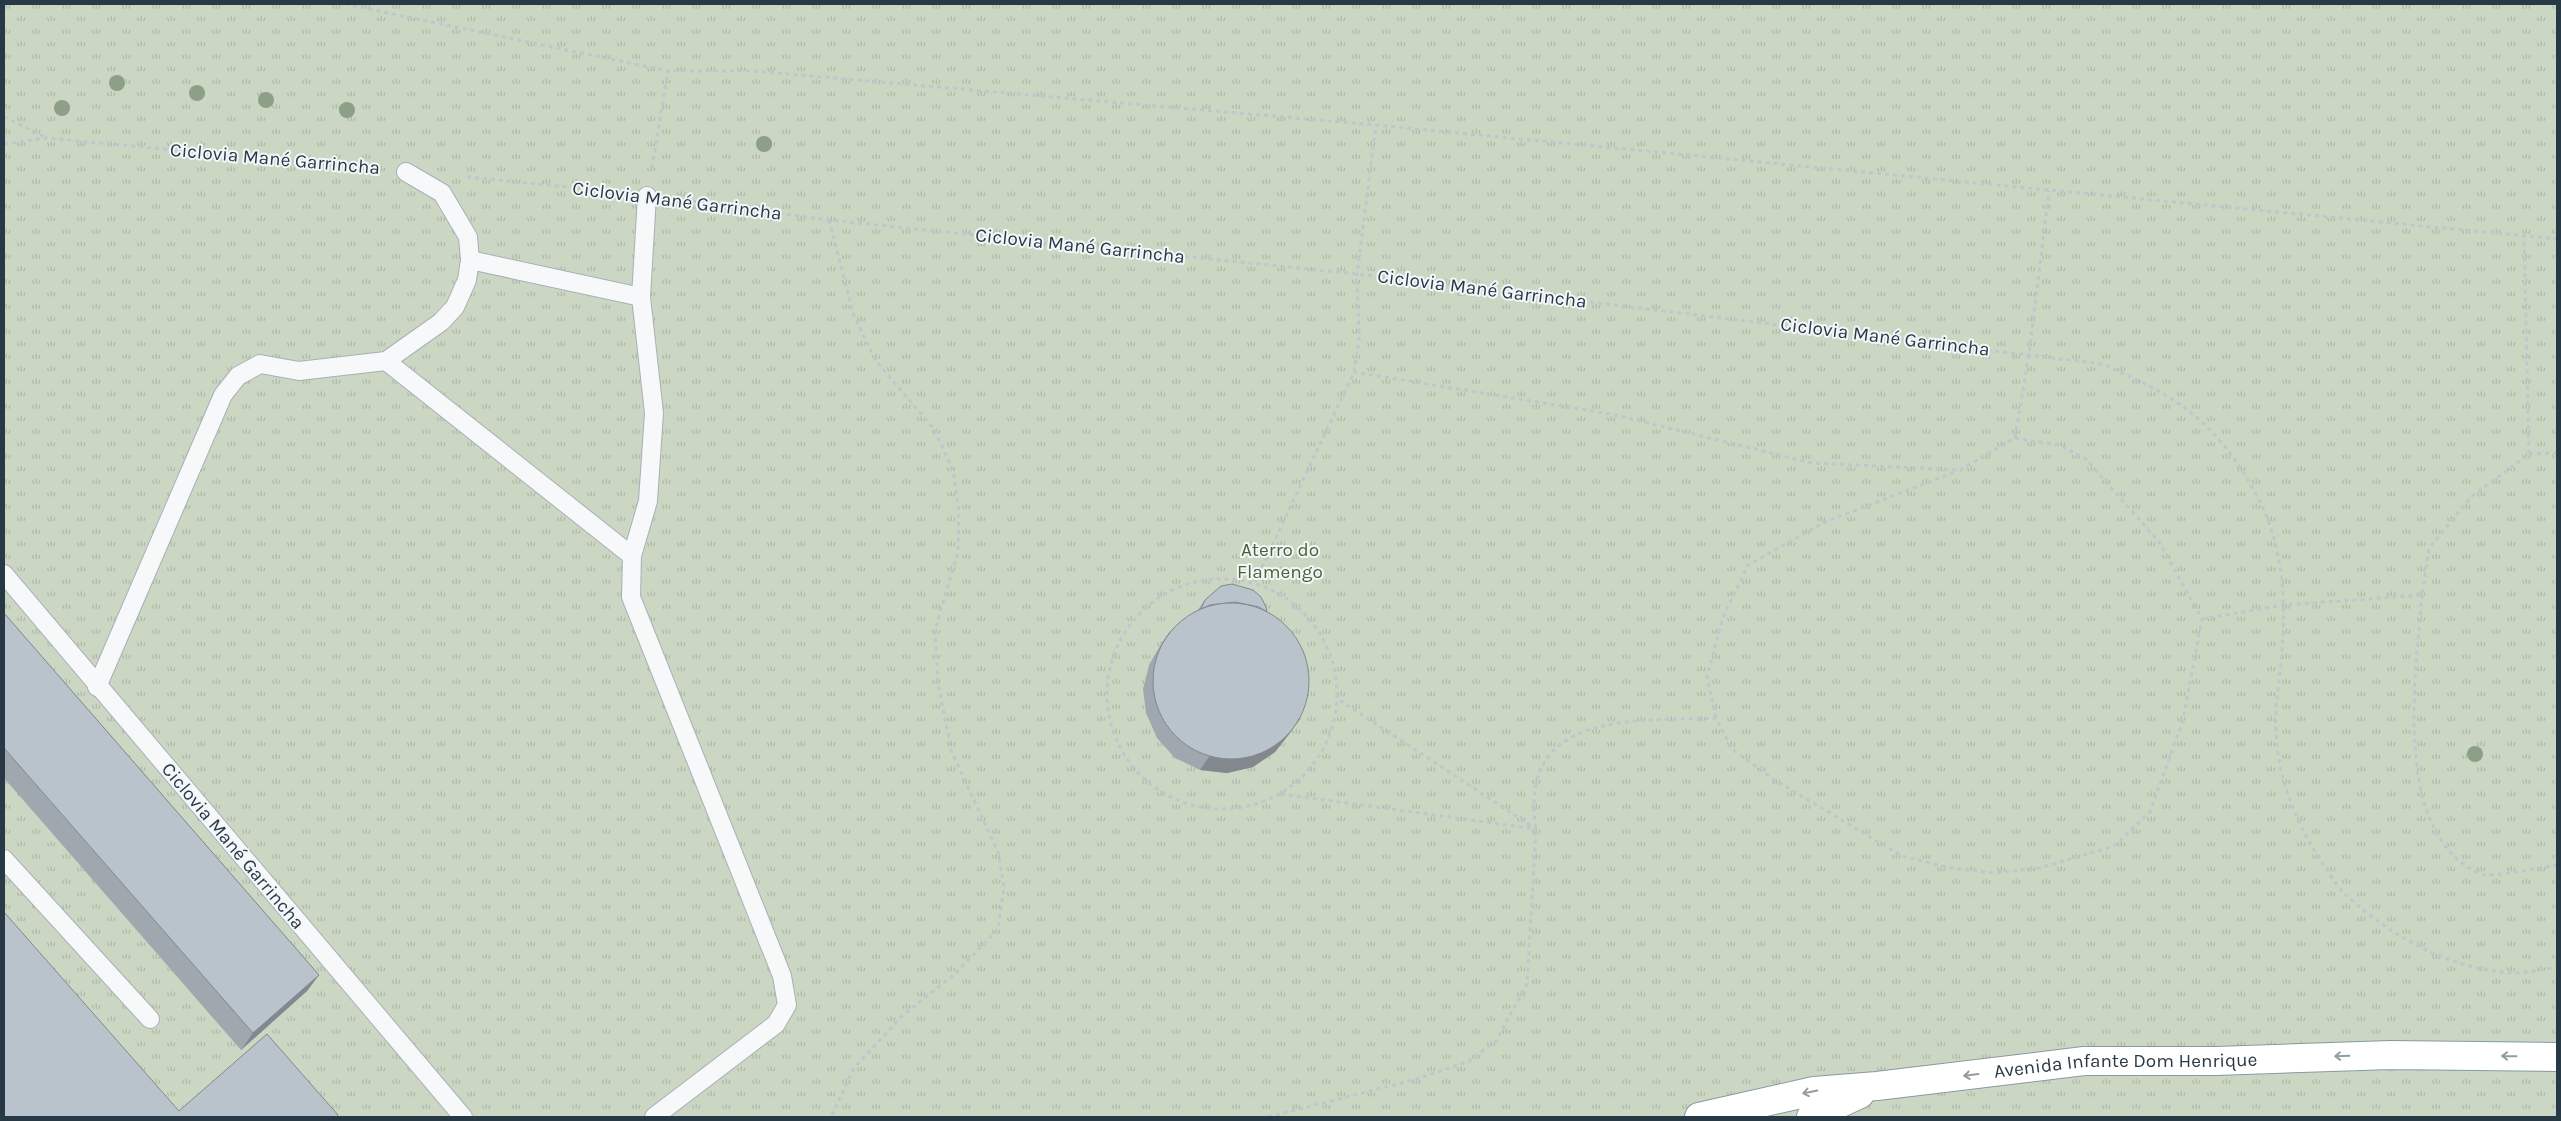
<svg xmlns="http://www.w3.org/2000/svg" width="2561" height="1121" viewBox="0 0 2561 1121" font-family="Karla,sans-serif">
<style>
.park{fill:url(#park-tufts)}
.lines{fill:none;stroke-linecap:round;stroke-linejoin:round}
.lane-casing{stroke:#a7b0b7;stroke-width:20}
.highway-casing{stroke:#8899a4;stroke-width:30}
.path{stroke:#c0c6cb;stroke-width:3;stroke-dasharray:4 4;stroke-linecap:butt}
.lane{stroke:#f6f8fa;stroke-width:18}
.highway{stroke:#fff;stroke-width:28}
.tree{fill:#8d9f87}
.wall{fill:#9fa8af}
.shaded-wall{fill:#82888e}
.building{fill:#b9c3cb;stroke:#82888e}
.oneway{stroke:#949ca2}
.labels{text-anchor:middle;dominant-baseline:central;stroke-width:4;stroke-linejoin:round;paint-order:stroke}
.street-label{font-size:19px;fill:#283946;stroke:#f3f7f9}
.park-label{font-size:19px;fill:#476434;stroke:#f3f7f9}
</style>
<defs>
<pattern id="park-tufts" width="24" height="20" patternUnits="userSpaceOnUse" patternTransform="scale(1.25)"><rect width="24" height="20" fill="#ccd7c3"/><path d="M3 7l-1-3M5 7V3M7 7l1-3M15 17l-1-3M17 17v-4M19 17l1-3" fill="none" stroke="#afb9a9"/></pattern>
</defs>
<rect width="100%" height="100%" fill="#e3e8ec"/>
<rect class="park" x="4" y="4" width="2553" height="1113"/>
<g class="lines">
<g class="lane-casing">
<g id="lane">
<polyline points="647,196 641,297 654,413 648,501 632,556 631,597 782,976 787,1005 776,1024 654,1117"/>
<polyline points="470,260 641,297"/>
<polyline points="386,361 632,556"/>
<polyline points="4,574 463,1117"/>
<polyline points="97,687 223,395 238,376 260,364 299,371 386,361 441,322 455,307 467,280 470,260 468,237 442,193 406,172"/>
<polyline points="4,859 150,1019"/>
</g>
</g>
<g class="highway-casing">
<g id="highway">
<path id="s1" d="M1699,1117l115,-26 63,-5 207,-25h132l175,-6 166,2"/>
<polyline points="1811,1117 1860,1094"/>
</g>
</g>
<g class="path">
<polyline points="345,4 668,71"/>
<polyline points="4,117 45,137"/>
<polyline points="4,144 46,138 379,169"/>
<polyline points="652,168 668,71 753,71 1376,125 2557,239"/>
<polyline points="467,177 620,192"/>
<path d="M676,199l153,21 528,54 746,90c29,14 61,27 87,48 29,22 55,59 71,92 22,45 25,98 21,148 -2,28 -8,54 -6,82 3,50 23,96 51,136 6,8 11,18 18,24 45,42 103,74 165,79 15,1 33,-4 47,-6"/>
<polyline points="829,220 854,316 876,361 934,429 953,470 959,511 958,552 935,630 938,683 951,750 998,852 1004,887 998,929 955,974 902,1016 854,1068 831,1117"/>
<polyline points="2015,438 2029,354 2049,191"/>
<polyline points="2529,454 2557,453"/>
<circle cx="1222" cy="694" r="115"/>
<polyline points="1255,582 1354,372 1359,339 1357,274 1376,125"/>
<path d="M2422,595c-6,77 -32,243 60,279 8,4 62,-7 75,-9"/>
<polyline points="2202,619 2283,605 2422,595 2429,548 2472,496 2529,454 2524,236"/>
<polyline points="1716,718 1707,677 1723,617 1748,565 1825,522 1958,471"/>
<polyline points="1281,794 1536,829 1338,699"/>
<path d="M1268,1117l149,-38 52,-18 27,-20 31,-57 9,-155c-19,-119 99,-108 180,-111l16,31 41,30 129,77 49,12 43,5 46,-5 74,-22 36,-34 33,-92 19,-101 -43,-77 -73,-83 -27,-14 -44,-7 -55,32 -148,-7 -201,-49 -257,-42"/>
</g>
<use href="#lane" class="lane"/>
<use href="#highway" class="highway"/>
</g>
<g class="tree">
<circle cx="117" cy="83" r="8"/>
<circle cx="197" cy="93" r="8"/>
<circle cx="266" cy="100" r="8"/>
<circle cx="62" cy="108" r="8"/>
<circle cx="347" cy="110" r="8"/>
<circle cx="764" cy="144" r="8"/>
<circle cx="2475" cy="754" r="8"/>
</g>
<g class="wall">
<polygon points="1205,600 1292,731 1275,752 1253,767 1227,773 1200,770 1175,758 1157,738 1146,713 1143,689 1149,665 1161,644 1170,631 1197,611"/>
<polygon points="4,613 319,975 307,991 241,1050 4,778"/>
</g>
<g class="shaded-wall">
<polygon points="1301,718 1275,752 1253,767 1227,773 1200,770 1209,757"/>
<polygon points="319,975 307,991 241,1050 253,1033"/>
</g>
<g class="building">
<polygon points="1232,584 1253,590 1261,597 1266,607 1267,612 1259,607 1235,602 1210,605 1201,609 1205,600 1221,586"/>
<circle cx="1231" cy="681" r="78"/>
<polygon points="4,613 319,975 253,1033 4,748"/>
<polygon points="4,912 179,1111 267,1034 338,1115 336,1117 4,1117"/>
</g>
<defs><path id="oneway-shaft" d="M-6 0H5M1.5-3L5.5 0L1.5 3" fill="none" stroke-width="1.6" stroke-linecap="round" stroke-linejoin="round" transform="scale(1.25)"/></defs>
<g class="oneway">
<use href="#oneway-shaft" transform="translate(2342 1056) rotate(178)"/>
<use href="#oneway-shaft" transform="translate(2509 1056) rotate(-179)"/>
<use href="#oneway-shaft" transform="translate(1971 1075) rotate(173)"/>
<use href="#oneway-shaft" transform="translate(1810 1092) rotate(169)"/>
</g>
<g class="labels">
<g class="street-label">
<text transform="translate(275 159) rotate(5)">Ciclovia Mané Garrincha</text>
<text transform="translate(677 201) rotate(7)">Ciclovia Mané Garrincha</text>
<text transform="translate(1080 246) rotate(6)">Ciclovia Mané Garrincha</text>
<text transform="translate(1482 289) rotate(7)">Ciclovia Mané Garrincha</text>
<text transform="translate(1885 337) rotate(7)">Ciclovia Mané Garrincha</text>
<text transform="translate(233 846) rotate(50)">Ciclovia Mané Garrincha</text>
<text stroke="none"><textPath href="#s1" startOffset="431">Avenida Infante Dom Henrique</textPath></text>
</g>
<g class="park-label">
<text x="1280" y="550">Aterro do<tspan x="1280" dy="22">Flamengo</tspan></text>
</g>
</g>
<rect width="2561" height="1121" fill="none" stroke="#283946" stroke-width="10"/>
</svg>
